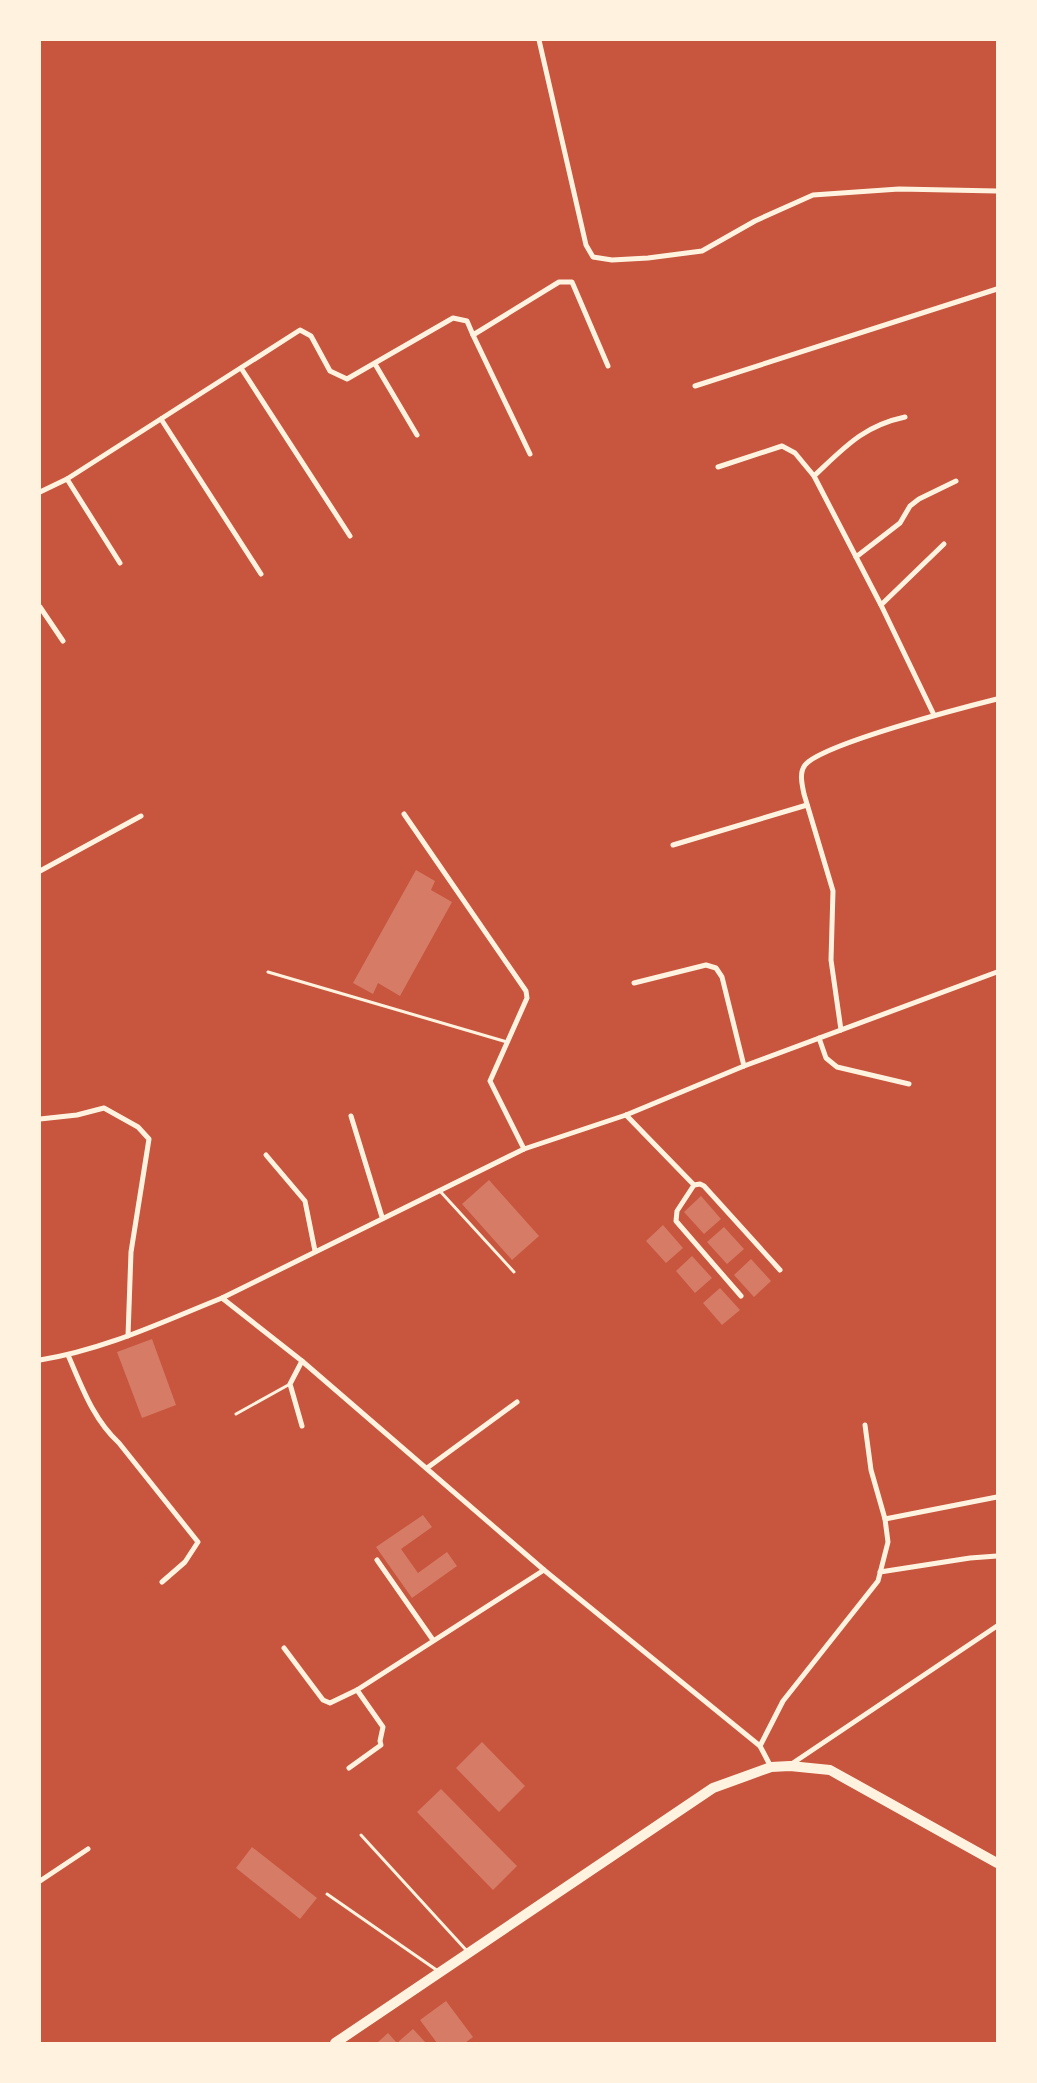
<svg xmlns="http://www.w3.org/2000/svg" width="1037" height="2083" viewBox="0 0 1037 2083" font-family="'Exo 2',sans-serif">
<style>
.building{fill:#d67c66}
.lines{fill:none;stroke-linecap:round;stroke-linejoin:round}
.service{stroke:#fff3e0;stroke-width:3}
.minor{stroke:#fff3e0;stroke-width:5}
.secondary{stroke:#fff3e0;stroke-width:10}
</style>
<rect width="100%" height="100%" fill="#c8553d"/>
<g class="building">
<polygon points="416,870 435,881 431,890 452,902 400,996 378,983 373,994 353,983"/>
<polygon points="489,1180 539,1236 512,1260 462,1204"/>
<polygon points="701,1196 721,1219 704,1234 684,1212"/>
<polygon points="663,1225 683,1248 666,1263 646,1241"/>
<polygon points="724,1227 744,1249 727,1264 707,1242"/>
<polygon points="692,1256 712,1278 695,1293 676,1271"/>
<polygon points="751,1259 771,1281 754,1297 734,1275"/>
<polygon points="720,1288 740,1310 722,1325 703,1303"/>
<polygon points="152,1339 176,1405 142,1418 117,1352"/>
<polygon points="423,1515 432,1527 401,1549 418,1573 447,1552 457,1566 412,1598 376,1547"/>
<polygon points="482,1742 525,1786 499,1812 456,1768"/>
<polygon points="441,1789 517,1866 493,1890 417,1812"/>
<polygon points="252,1847 317,1898 300,1919 236,1868"/>
<polygon points="446,2001 473,2037 465,2043 437,2043 420,2020"/>
<polygon points="413,2029 426,2043 397,2043"/>
<polygon points="388,2033 397,2043 377,2043"/>
</g>
<g class="lines">
<g class="service">
<polyline points="268,972 507,1042"/>
<polyline points="439,1190 514,1272"/>
<polyline points="236,1414 290,1384"/>
<polyline points="361,1835 467,1951"/>
<polyline points="327,1894 438,1971"/>
</g>
<g class="minor">
<polyline points="539,40 586,245 593,257 612,260 648,258 702,251 755,221 813,195 899,189 997,191"/>
<polyline points="473,335 530,454"/>
<polyline points="375,364 417,435"/>
<polyline points="241,368 350,536"/>
<polyline points="695,386 997,289"/>
<polyline points="161,419 261,574"/>
<polyline points="718,467 782,446 795,453 814,476 881,605 934,715"/>
<path d="M814,476c31,-29 49,-50 91,-59"/>
<polyline points="67,479 120,563"/>
<polyline points="40,492 67,479 300,330 311,336 330,371 347,379 453,318 467,321 473,335 559,282 572,282 608,366"/>
<polyline points="856,557 900,523 910,506 919,499 956,481"/>
<polyline points="881,605 944,544"/>
<polyline points="40,607 63,641"/>
<polyline points="404,814 526,991 527,998 490,1081 524,1149"/>
<polyline points="673,845 807,805"/>
<polyline points="40,871 141,816"/>
<polyline points="634,983 706,965 716,968 722,977 744,1066"/>
<path d="M841,1030l-10,-70 2,-69 -29,-97c-2,-10 -5,-21 1,-29 17,-21 160,-58 192,-66"/>
<polyline points="819,1038 826,1058 837,1067 909,1084"/>
<polyline points="626,1115 694,1185 700,1184 704,1186 780,1270"/>
<polyline points="351,1116 382,1217"/>
<polyline points="40,1119 77,1115 104,1108 138,1127 149,1139 131,1252 128,1336"/>
<polyline points="266,1155 305,1201 315,1251"/>
<polyline points="694,1185 677,1211 676,1221 741,1296"/>
<path d="M68,1355c14,32 25,64 51,88l79,99 -13,20 -23,20"/>
<path d="M40,1360c64,-10 122,-38 182,-62"/>
<polyline points="302,1426 290,1384 302,1361"/>
<polyline points="427,1468 517,1402"/>
<polyline points="885,1519 997,1497"/>
<polyline points="377,1560 433,1640"/>
<polyline points="880,1572 970,1558 997,1556"/>
<polyline points="284,1648 323,1700 330,1703 357,1690 544,1570"/>
<polyline points="760,1746 783,1701 878,1581 888,1542 885,1519 871,1470 865,1425"/>
<polyline points="790,1765 997,1626"/>
<polyline points="771,1767 760,1746 544,1570 302,1361 222,1298 524,1149 626,1115 744,1066 997,972"/>
<polyline points="349,1768 381,1745 380,1741 383,1727 357,1690"/>
<polyline points="40,1881 88,1849"/>
</g>
<polyline class="secondary" points="335,2043 713,1788 771,1767 790,1766 830,1770 997,1863"/>
</g>
<rect width="1037" height="2083" fill="none" stroke="#fff3e0" stroke-width="82"/>
</svg>
